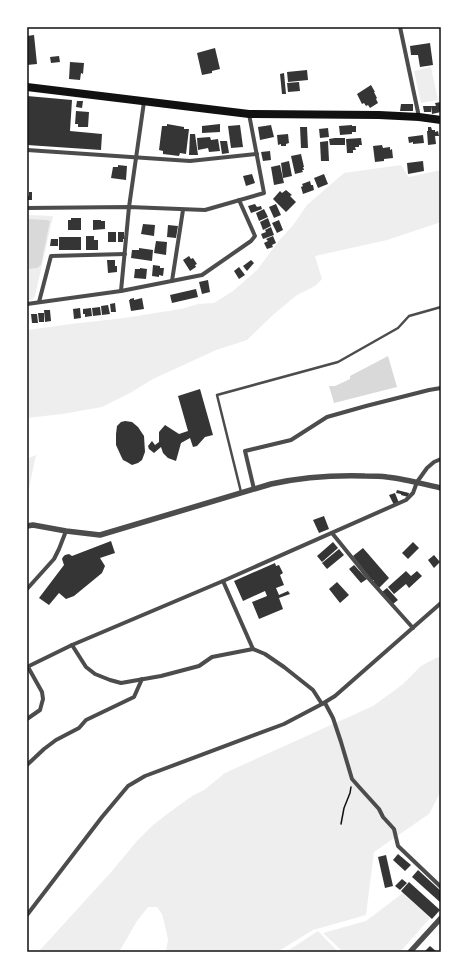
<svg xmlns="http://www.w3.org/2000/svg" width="468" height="979" viewBox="0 0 468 979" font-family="'Archivo Narrow',sans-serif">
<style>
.green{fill:#eee}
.water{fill:#d9d9d9}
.building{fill:#353535}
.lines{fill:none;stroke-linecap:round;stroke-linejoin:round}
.path{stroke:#111;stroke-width:1.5}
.service{stroke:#4c4c4c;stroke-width:2.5}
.minor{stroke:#4c4c4c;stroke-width:4}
.tertiary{stroke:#4c4c4c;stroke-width:5.5}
.trunk{stroke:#111;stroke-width:8}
.neatline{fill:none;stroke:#111;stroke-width:1.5}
</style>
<rect width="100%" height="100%" fill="#fff"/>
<g class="green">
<polygon points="431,67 438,100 421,103 414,71"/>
<polygon points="401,165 409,177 441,170 441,222 387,240 315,256 322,279 315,286 297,295 274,314 247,340 216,350 153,379 130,393 102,407 62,414 27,418 27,330 71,324 124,318 181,309 198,304 214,303 233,291 257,270 278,242 294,224 307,205 344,173"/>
<polygon points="27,215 53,216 35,296 32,300 27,300"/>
<polygon points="36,455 28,493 27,495 27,459"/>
<polygon points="441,657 441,791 429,814 374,852 366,915 313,930 277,952 166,952 168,939 165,926 162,914 157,907 148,907 137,921 119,952 36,952 41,949 112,871 137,841 153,825 170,812 192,796 204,790 225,773 373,706 403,684 421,666 436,658"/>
<polygon points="403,893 430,918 400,952 343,952 323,933 366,921"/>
<polygon points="318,931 338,952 286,952"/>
</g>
<g class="water">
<polygon points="27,219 47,220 50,221 41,265 37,268 27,269"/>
<polygon points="388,356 397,387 334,403 329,386 335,386 350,379 350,376"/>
</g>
<g class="building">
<polygon points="34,35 37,64 27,65 27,36"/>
<polygon points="430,43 433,65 420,67 418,55 411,55 410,46"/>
<polygon points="215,48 220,69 212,71 212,73 202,75 197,53"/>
<polygon points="59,56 60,62 51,63 50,57"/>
<polygon points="70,62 84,63 83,74 81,73 80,80 69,79"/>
<polygon points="307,70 308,80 288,82 287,72"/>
<polygon points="284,73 286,94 282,94 280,74"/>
<polygon points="299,82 300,91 288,92 287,83"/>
<polygon points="371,85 375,92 374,92 377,98 376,99 378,103 370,108 368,105 366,106 364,103 362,104 357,94"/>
<polygon points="27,96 72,100 70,131 102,134 101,150 27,145"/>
<polygon points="77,101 83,101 82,108 76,107"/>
<polygon points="441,102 441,112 432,114 431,106 436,106 435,103"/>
<polygon points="401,104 413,104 413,111 400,111"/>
<polygon points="423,106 431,106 431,112 424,112"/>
<polygon points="76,111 89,112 88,127 78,127 78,124 75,124"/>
<polygon points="167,124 184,127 184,129 189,129 186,154 180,153 179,156 163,154 163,151 159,150 162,126 167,126"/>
<polygon points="220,124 220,132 202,133 202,126"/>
<polygon points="240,125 243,147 231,148 228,126"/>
<polygon points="271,125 274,137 260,140 258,127"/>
<polygon points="352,125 352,126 356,126 356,132 352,132 352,134 340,135 339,126"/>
<polygon points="300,127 307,127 308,148 301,148"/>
<polygon points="428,127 431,127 432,130 435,130 435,132 438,131 439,136 435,136 436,144 428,145 427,131 428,131"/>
<polygon points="328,128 329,137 320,138 319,129"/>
<polygon points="190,134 195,134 198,155 189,155"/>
<polygon points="288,134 289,143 286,144 286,146 281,146 281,144 278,145 277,135"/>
<polygon points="423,135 424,143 413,144 413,142 409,143 408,137"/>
<polygon points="210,137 211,140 218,139 220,151 209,152 208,148 198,150 197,138"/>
<polygon points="335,138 345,138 345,145 330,145 329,139"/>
<polygon points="361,138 362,145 359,145 359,147 355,147 356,150 353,150 353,153 347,153 346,139"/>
<polygon points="220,141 227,141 229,153 222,154"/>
<polygon points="328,141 329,161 321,161 320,142"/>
<polygon points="382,145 383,148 390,147 390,150 392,149 393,158 384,159 384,161 375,162 373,146"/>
<polygon points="270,151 271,160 263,161 261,152"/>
<polygon points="301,154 304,167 303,167 304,170 302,170 303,172 295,174 291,156"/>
<polygon points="289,161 292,176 283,178 281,163"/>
<polygon points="423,161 424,171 408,174 407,163"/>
<polygon points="118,165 127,166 126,180 111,178 113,167 118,167"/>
<polygon points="280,165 284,183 274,185 271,167"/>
<polygon points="252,174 255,183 246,186 243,176"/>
<polygon points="324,174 328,184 318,188 314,178"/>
<polygon points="310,181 311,185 313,185 314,190 303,194 301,187 303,186 302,184"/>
<polygon points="286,190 292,195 290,196 296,202 286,212 273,199 280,191 282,193"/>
<polygon points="29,192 32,192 32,200 27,200 27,196 29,196"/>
<polygon points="255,204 257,207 261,206 262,209 251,213 248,206"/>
<polygon points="276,204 281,215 274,218 269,207"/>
<polygon points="264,209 268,217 259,221 256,213"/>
<polygon points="71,218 81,218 81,230 68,230 68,220 71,220"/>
<polygon points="268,218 271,226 263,230 260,222"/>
<polygon points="93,220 101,220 101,221 105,221 105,229 93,230"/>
<polygon points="279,220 283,230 277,233 272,223"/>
<polygon points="143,224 155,225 154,236 141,234"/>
<polygon points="168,225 178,226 176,238 167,237"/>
<polygon points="271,227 274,235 263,239 261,234 266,232 265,230"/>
<rect x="108" y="232" width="8" height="10"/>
<polygon points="118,232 124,232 124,239 123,239 123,242 118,242"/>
<polygon points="86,236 94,236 94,240 98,240 98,250 86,250"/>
<polygon points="273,236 276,243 272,245 273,247 267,249 264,243 268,241 266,239"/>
<rect x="59" y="237" width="22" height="13"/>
<polygon points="51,239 58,239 58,246 50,246"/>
<polygon points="156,241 167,242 166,255 154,253"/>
<polygon points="139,248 153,250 152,261 131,258 132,250 139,250"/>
<polygon points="189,256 191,259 193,258 197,264 195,265 196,267 190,271 183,260"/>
<polygon points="107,260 115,260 115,266 117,266 117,272 108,273"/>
<polygon points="251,260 254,263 247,271 243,266"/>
<polygon points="153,265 160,266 160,268 164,268 163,276 159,275 159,277 152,276"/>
<polygon points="239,267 245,275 239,279 234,271"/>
<polygon points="140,268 147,269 146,279 134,278 135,269 140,269"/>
<polygon points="208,280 210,292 202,294 199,282"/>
<polygon points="196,289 198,297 172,303 170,295"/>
<polygon points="134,298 134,300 142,298 144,309 131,311 129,300 130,300 130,299"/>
<polygon points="115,303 116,312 111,312 110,304"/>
<polygon points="108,305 110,314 102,315 101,306"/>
<polygon points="100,307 101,315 93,316 92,308"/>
<polygon points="80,308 81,318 74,319 73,309"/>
<polygon points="91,308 92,316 85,317 85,314 83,314 83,309"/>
<polygon points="44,310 50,310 51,321 45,322"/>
<polygon points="38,313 44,313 44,322 39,322"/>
<polygon points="31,314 37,314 38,323 32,323"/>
<polygon points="200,389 213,435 205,437 197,446 193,447 190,438 181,443 176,461 168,458 163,453 161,447 154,453 149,449 148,446 152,441 155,445 159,442 159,432 165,425 179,434 188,431 178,396"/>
<polygon points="125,421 132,422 138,427 144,436 145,452 142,460 138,463 132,465 127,462 123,460 121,456 116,445 116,434 117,426 121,422"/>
<polygon points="397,490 409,493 408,497 401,495 401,494 396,493"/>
<polygon points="395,493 399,503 394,505 389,495"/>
<polygon points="324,516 329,529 319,533 313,520"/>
<polygon points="111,541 115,553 100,558 105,566 102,573 74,596 66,599 59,593 49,605 39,598 64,565 62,559 63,557 65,555 69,554 72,556"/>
<polygon points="333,542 338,548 322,562 317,556"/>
<polygon points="413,542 419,548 408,559 402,553"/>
<polygon points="363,548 389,578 379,588 373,582 374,580 372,581 353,556"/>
<polygon points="339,549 344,555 327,569 322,563"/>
<polygon points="434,555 440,562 434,568 428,560"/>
<polygon points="275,563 276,566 279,565 283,573 280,575 284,585 276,588 279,595 288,591 290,594 279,598 283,609 259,619 252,602 267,596 265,591 243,601 234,581"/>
<polygon points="354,565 367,579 361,583 349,569"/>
<polygon points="406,571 411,576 417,571 422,576 409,588 406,584 394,594 388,587"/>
<polygon points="337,582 349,595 340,603 329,589"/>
<polygon points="387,588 398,600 393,604 382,592"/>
<polygon points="398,854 411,865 405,871 393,860"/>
<polygon points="386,855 393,886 385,888 378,857"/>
<polygon points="418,870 441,891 441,903 412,877"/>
<polygon points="402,879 407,883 400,890 395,886"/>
<polygon points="409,882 440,910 432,919 401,891"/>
<polygon points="430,946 437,952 424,952"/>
</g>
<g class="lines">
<polyline class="path" points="341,824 344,808 350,793 351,787"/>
<polyline class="service" points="241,492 217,395 338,362 398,328 409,316 441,307"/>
<g class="minor">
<polyline points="400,27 419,117"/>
<polyline points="27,150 190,161 257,154"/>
<polyline points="27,208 129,207 205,210 264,193 249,114"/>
<polyline points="172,281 183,210"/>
<polyline points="121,291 129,207 144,102"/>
<polyline points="39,302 51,256 125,254"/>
<polyline points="27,304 121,291 202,275 251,241 255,236 239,200"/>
<polyline points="254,489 245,451 291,440 327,417 366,406 429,390 441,388"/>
<polyline points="332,533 370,580 413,628"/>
<polyline points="223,581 253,649"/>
<polyline points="27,589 54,559 59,549 66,531"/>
<polyline points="72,645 86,667 95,674 110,680 121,683 161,676 199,666 212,657 253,649 265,654 284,667 313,690 322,704"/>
<polyline points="27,667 72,645 223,581 406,500 413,493 417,482 427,468 434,462 441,459"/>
<polyline points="325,703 333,718 341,742 352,779 360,788 379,809 383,817 394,829 398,846 441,887"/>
<polyline points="27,719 40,710 43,699 42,692 28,667"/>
<polyline points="27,765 44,749 56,740 79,728 86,720 134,697 142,679"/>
<polyline points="27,915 102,817 128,786 145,776 284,724 322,704 335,696 441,603"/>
</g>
<g class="tertiary">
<path d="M27,526l6,-1 33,6 34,4 171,-51c32,-7 61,-9 94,-8 7,0 15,0 22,1 18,2 36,7 54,11"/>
<polyline points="410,952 441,918"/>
</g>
<polyline class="trunk" points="27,87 249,114 379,115 419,117 441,120"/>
</g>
<rect width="468" height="979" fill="none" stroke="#ffffff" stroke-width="56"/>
<rect x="28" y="28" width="412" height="923" class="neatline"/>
</svg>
